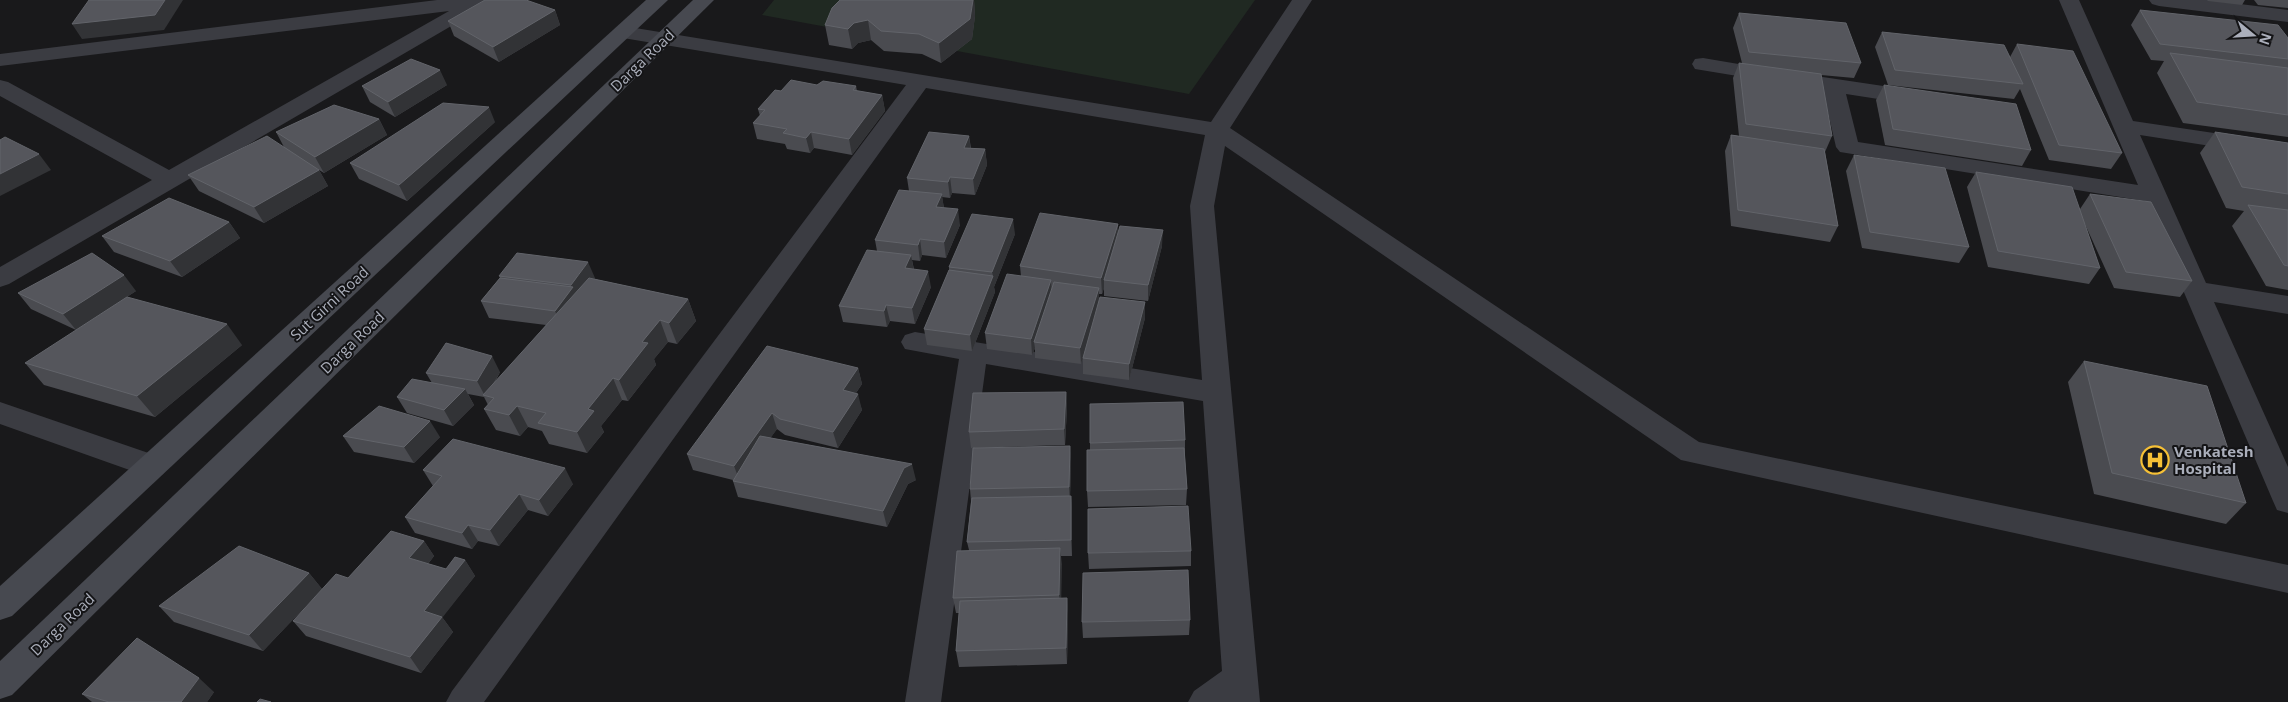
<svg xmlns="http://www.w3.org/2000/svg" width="2288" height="702" viewBox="0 0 2288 702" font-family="'Open Sans',sans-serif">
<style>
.green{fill:#202922}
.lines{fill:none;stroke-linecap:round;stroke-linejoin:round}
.minor{fill:#3b3c42;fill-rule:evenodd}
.secondary{fill:#474950;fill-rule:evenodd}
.wall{fill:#4a4b50}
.shaded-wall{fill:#323336}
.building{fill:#55565c;stroke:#62646a}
.labels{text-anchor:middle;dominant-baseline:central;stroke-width:4;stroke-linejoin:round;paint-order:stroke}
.street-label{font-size:15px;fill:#abafbb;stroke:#141416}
.poi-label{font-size:15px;font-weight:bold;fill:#abafbb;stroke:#141416;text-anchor:start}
</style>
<rect width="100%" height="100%" fill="#19191b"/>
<polygon class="green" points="774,0 1255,0 1189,94 762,15"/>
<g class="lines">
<g class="minor">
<polygon points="437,0 492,0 489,4 9,284 0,287 0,267 152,180 0,96 0,80 8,82 169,170 449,11 0,66 0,54"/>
<polygon points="1292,0 1312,0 1230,128 1699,442 2288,565 2288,593 1681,460 1225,146 1214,206 1260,702 1188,702 1194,691 1222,671 1203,401 986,364 941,702 905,702 959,359 905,349 901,342 905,335 915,332 1202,380 1190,206 1205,135 926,88 484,702 446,702 452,691 906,85 623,38 616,36 613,32 616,28 623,26 1211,122"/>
<polygon points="2059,0 2079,0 2133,121 2288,144 2288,158 2140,135 2206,283 2288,296 2288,314 2214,302 2288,467 2288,513 2277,510 2273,501 2145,201 1840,152 1836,147 1823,91 1808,88 1805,83 1808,78 1816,76 1917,91 1925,93 1928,98 1925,103 1917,105 1846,94 1858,142 2138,185"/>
<polygon points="2149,0 2208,0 2288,10 2288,22 2159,6 2152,4"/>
<polygon points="1703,58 1774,70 1782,71 1785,76 1782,81 1774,82 1695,69 1692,64 1695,59"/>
<polygon points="0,402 163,458 167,466 163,474 152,478 0,424"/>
</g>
<g class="secondary">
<polygon points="646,0 668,0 12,616 0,620 0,586"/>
<polygon points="693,0 714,0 12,695 0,699 0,661"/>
</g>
</g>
<g class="wall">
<polygon points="840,0 974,0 975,16 972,39 941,63 922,54 884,51 871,40 858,43 852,49 829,45 825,25"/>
<polygon points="2207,0 2245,0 2242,5 2208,1"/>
<polygon points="2254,0 2288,0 2288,8 2258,5"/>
<polygon points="555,10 560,25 499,62 454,36 448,21"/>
<polygon points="2140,10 2288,38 2288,137 2183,123 2157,73 2164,61 2151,60 2131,25"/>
<polygon points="1739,13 1861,63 1854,78 1821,75 1832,136 1825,152 1838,226 1830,242 1731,226 1725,151 1731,135 1739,136 1733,78 1739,63 1742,63 1733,28"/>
<polygon points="1882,32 2010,57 2017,44 2122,153 2111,169 2049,160 2020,89 2014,99 1888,85 1875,47"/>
<polygon points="447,85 395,117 370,102 362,86"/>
<polygon points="817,85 856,86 857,91 882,95 885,111 852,155 814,148 810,153 787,149 785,144 757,139 753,123 760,116 758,109 781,91"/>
<polygon points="1884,85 2031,150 2022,166 1885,145 1876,100"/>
<polygon points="379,119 387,135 324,173 311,165 319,170 328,186 264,223 199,191 188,175 284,147 276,132"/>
<polygon points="495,122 407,201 359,179 350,163"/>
<polygon points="2215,132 2288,143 2288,290 2266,286 2232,226 2244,211 2226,208 2200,153"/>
<polygon points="969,136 971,148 985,149 987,165 975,195 952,193 950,198 942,197 944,208 960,225 946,258 922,255 920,261 912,260 914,269 931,287 915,324 890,321 887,327 843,322 839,306 877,251 875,240 909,191 907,178"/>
<polygon points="1854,155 1969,247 1959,263 1862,248 1846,171"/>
<polygon points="1976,172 2080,209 2090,194 2192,281 2180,297 2114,288 2084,222 2100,268 2089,284 1988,267 1967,187"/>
<polygon points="229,222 240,238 182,277 114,252 102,236"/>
<polygon points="1118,224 1118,232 1162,246 1148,301 1104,296 1104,288 1102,294 1099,294 1099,300 1145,302 1145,318 1129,380 1083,374 1083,359 1081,364 1035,358 1035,348 1032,355 987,349 985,333 1021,276 1020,266"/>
<polygon points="1015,234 994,287 995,292 972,351 927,345 924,329 949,271 949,267"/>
<polygon points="499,276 595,278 594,279 688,299 696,321 677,344 668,342 654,359 656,365 628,401 622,400 601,426 604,432 587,453 549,444 542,431 528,427 520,436 496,430 484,409 488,405 484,397 468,394 474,405 453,426 407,413 397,397 432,383 426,373 500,372 494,384 546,325 489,318 481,301 500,278"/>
<polygon points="136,291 76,330 31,309 18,293"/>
<polygon points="242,345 155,417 44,385 25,363"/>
<polygon points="2084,361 2246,503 2226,524 2094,494 2068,382"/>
<polygon points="858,368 862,384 856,393 862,410 838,448 785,435 777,429 770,438 916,480 908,484 887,527 738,497 733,481 733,480 693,470 687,454"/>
<polygon points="1066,392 1067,408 1065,445 971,448 969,432"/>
<polygon points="343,436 440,437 414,463 354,452"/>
<polygon points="1185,440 1185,457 1187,489 1186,505 1088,507 1087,491 1090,450 1090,443"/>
<polygon points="1070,446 1071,462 1070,496 1071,496 1072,512 1072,556 1061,556 1061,598 1067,598 1068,614 1067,664 959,667 956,651 959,613 956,613 953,598 969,550 967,542 971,501 970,489"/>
<polygon points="423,470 573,484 548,516 528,510 499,546 478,541 472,549 415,533 405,517 433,486"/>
<polygon points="424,541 434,556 428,564 446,569 465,560 475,576 442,617 453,632 421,673 306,636 293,621 348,578"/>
<polygon points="1191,551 1191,566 1089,569 1088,553"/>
<polygon points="309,573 322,589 263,651 174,622 159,606"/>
<polygon points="1190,620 1189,635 1083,638 1082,622"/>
<polygon points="214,692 207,702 92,702 82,694"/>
</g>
<g class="shaded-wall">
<polygon points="165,0 183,0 164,30 82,39 72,24"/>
<polygon points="973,0 974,0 975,16 972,39 941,63 939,43"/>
<polygon points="555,10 560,25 499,62 493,47"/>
<polygon points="868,20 871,40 858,43 852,49 848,29 854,23"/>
<polygon points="440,70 447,85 395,117 388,102"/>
<polygon points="882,95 885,111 852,155 849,139"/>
<polygon points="489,107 495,122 407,201 399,185"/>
<polygon points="379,119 387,135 324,173 315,157"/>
<polygon points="811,132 814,148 810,153 806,138"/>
<polygon points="969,136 971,152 964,148"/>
<polygon points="985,149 987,165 975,195 973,179"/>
<polygon points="39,154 51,170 0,196 0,174"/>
<polygon points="319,170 328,186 264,223 254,207"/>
<polygon points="950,177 952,193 950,198 948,182"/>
<polygon points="942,194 944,210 936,207"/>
<polygon points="958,209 960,225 946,258 944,242"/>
<polygon points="1013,219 1015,234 994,287 995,292 972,351 970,335 993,276 992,272"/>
<polygon points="229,222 240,238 182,277 170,261"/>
<polygon points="1118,224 1118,240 1104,280 1104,288 1102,294 1101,278"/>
<polygon points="1163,230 1162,246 1148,301 1148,285"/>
<polygon points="920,239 922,255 920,261 918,245"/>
<polygon points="911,255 914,271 905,268"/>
<polygon points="588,262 595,278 579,300 562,327 555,311 572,288 571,285"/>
<polygon points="928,271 931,287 915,324 912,308"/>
<polygon points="124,275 136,291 76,330 63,314"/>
<polygon points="1051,280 1052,296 1034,342 1035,348 1032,355 1031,339"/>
<polygon points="1099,288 1099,304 1081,364 1080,348"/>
<polygon points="688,299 696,321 677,344 669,323"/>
<polygon points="1145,302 1145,318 1129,380 1129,364"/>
<polygon points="886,305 890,321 887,327 884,311"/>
<polygon points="660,320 668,342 654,359 656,365 628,401 619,380 642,342"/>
<polygon points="227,324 242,345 155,417 137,396"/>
<polygon points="492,356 500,372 486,396 485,396 477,381"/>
<polygon points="858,368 862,384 847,406 843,390"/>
<polygon points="613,378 622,400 601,426 604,432 587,453 577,432 588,409"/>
<polygon points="465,389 474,405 453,426 444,410"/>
<polygon points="1066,392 1067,408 1065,445 1064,429"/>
<polygon points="858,394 862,410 838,448 833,432"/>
<polygon points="517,406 528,427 520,436 509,415"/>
<polygon points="772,413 777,429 740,482 734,466"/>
<polygon points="430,421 440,437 414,463 404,447"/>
<polygon points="1070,446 1071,462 1070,503 1069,487"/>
<polygon points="912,464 916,480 908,484 887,527 883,511 904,468"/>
<polygon points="565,468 573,484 548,516 539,500"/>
<polygon points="519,494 528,510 499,546 490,530"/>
<polygon points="1071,496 1072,512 1072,556 1071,540"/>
<polygon points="468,525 478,541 472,549 462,533"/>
<polygon points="424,541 434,556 420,574 409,558"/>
<polygon points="1060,548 1062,564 1061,611 1059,595"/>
<polygon points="465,560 475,576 435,627 424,611"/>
<polygon points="309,573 322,589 263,651 249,635"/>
<polygon points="1067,598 1068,614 1067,664 1066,648"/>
<polygon points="442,617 453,632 421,673 410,657"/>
<polygon points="199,678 214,692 207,702 181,702"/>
</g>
<g class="building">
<polygon points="89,0 165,0 155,15 72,24"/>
<polygon points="485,0 526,0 555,10 493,47 448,21"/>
<polygon points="840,0 973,0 970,19 939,43 919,34 881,31 868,20 854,23 848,29 825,25 832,8"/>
<polygon points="2140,10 2278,25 2288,38 2288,59 2160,44"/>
<polygon points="1739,13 1846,23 1861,63 1749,52"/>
<polygon points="1882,32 2004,45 2023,84 1895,70"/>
<polygon points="2017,44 2073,51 2122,153 2059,145"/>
<polygon points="2170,53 2288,68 2288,115 2197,102"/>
<polygon points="411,59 440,70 388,102 362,86"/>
<polygon points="1739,63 1821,74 1832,136 1746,124"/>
<polygon points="791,80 817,85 823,81 856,86 853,90 882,95 849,139 811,132 806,138 783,133 787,129 753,123 765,110 758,109 775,90 781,91"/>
<polygon points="1884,85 2016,104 2031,150 1893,129"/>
<polygon points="443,103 489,107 399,185 350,163"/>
<polygon points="334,105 379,119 315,157 276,132"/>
<polygon points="929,132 969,136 964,148 985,149 973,179 950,177 948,182 907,178"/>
<polygon points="2215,132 2288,143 2288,194 2242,187"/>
<polygon points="1731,135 1824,149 1838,226 1738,210"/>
<polygon points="267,136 319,170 254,207 188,175"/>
<polygon points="5,137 39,154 0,174 0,140"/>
<polygon points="1854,155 1945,168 1969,247 1870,232"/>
<polygon points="1976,172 2072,187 2100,268 1998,251"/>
<polygon points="899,190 942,194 936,207 958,209 944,242 920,239 918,245 875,240"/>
<polygon points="2090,194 2151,202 2192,281 2126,272"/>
<polygon points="169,198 229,222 170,261 102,236"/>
<polygon points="2248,205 2288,210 2288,266 2284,265"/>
<polygon points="1040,213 1118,224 1101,278 1020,266"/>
<polygon points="972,214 1013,219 992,272 949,267"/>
<polygon points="1120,226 1163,230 1148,285 1104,280"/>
<polygon points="867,250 911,255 905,268 928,271 912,308 886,305 884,311 839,306"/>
<polygon points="92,253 124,275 63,314 18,293"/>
<polygon points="517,253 588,262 571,285 499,276"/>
<polygon points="949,270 993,276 970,335 924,329"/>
<polygon points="1007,274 1051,280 1031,339 985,333"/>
<polygon points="500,278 573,287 555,311 481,301"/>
<polygon points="589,278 688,299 669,323 660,320 642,342 648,343 619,380 613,378 588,409 594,411 577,432 538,423 546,413 517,406 509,415 484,409 494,398 483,395"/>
<polygon points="1054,282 1099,288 1080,348 1034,342"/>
<polygon points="127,297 227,324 137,396 25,363"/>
<polygon points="1100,297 1145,302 1129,364 1083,358"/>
<polygon points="446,343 492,356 477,381 426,373"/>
<polygon points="767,346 858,368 843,390 858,394 833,432 780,419 772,413 734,466 687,454"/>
<polygon points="2084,361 2207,386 2246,503 2112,473"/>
<polygon points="412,379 465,389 444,410 397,397"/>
<polygon points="1066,392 1064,429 969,432 973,393"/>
<polygon points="1183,402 1185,440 1090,443 1090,404"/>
<polygon points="379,406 430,421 404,447 343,436"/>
<polygon points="760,436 912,464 904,468 883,511 733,481"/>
<polygon points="453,439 565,468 539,500 519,494 490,530 468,525 462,533 405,517 442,476 423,470"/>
<polygon points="1070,446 1069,487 970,489 973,448"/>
<polygon points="1184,448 1187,489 1087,491 1087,450"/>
<polygon points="1071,496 1071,540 967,542 972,498"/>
<polygon points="1188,506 1191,551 1088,553 1088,509"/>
<polygon points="391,531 424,541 409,558 446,569 455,557 465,560 424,611 442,617 410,657 293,621 336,574 348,578"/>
<polygon points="239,546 309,573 249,635 159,606"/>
<polygon points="1060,548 1059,595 953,598 957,551"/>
<polygon points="1188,570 1190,620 1082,622 1083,573"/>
<polygon points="1067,598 1066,648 956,651 960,601"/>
<polygon points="137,638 199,678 181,702 109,702 82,694"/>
<polygon points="260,699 271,702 257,702"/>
</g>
<defs>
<g id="hospital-ring" transform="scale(1.4375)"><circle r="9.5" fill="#141416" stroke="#f6c036" stroke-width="1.5"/><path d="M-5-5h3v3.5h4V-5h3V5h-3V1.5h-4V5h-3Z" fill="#f6c036"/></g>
</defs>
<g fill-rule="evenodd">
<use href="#hospital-ring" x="2155" y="460"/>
</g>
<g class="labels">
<g class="street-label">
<text transform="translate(642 60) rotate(-44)">Darga Road</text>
<text transform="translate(329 303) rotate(-43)">Sut Girni Road</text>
<text transform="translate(352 342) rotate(-44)">Darga Road</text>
<text transform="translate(62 624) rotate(-44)">Darga Road</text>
</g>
<g class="poi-label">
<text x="2174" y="451">Venkatesh<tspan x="2174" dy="17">Hospital</tspan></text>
</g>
</g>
<g transform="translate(2253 35) rotate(108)" stroke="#141416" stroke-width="4" paint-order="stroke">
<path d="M0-4L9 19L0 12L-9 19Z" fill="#abafbb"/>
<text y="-8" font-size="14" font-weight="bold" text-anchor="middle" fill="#abafbb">N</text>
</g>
</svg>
